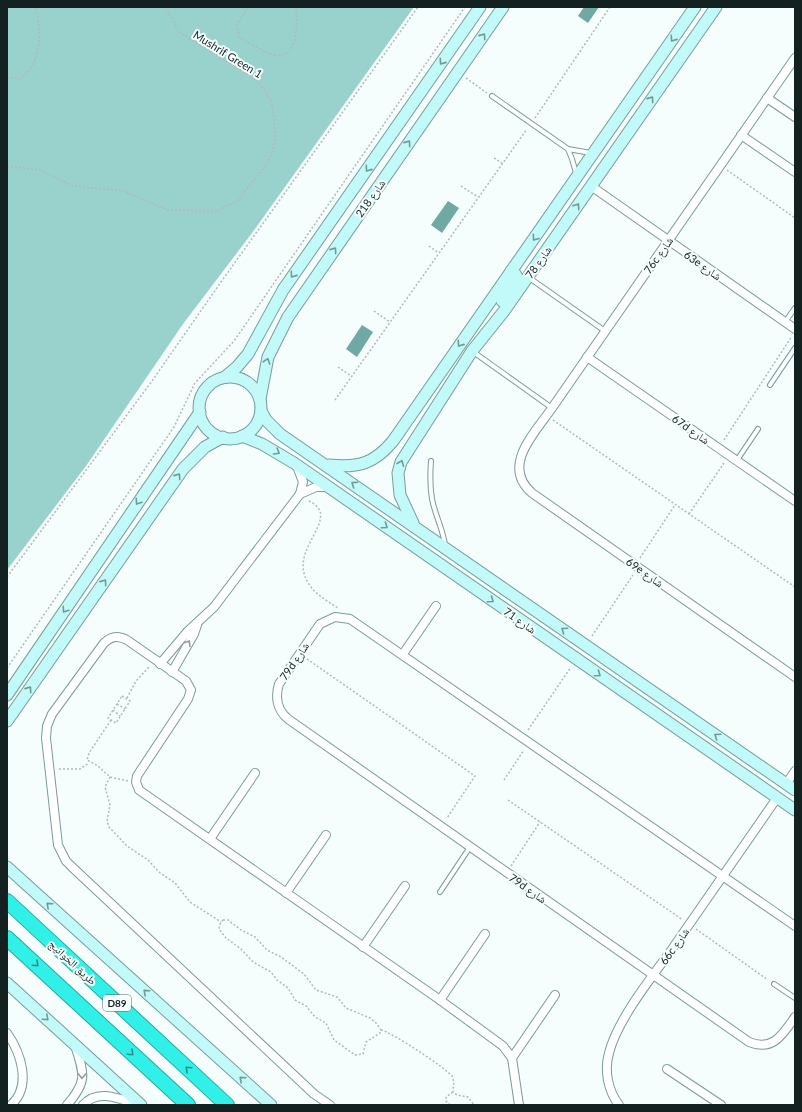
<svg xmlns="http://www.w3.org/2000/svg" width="802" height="1112" viewBox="0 0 802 1112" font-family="Lato,'Noto Naskh Arabic',sans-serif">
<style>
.forest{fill:#99d1cd}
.water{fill:#70a8a4}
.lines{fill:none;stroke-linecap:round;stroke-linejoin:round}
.lane-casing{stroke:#779d9b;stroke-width:6}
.street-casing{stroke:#779d9b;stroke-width:10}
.secondary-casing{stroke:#779d9b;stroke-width:13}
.highway-casing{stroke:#26a8a2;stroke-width:16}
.path{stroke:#b0baba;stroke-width:1.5;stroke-dasharray:2 2;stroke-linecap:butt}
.lane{stroke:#fff;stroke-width:4}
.street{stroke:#fff;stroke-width:8}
.secondary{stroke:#c1faf8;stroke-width:11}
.highway{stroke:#31f0e8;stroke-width:14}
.oneway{stroke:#739997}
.oneway2{stroke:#959c9b}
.oneway3{stroke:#24938e}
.labels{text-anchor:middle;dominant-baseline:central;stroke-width:4;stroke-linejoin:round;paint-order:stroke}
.shield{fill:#f5fdfd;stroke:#576463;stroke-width:1}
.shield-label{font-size:10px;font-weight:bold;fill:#132221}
.street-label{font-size:11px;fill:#132221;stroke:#f5fdfd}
</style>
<rect width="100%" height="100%" fill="#f5fdfd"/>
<polygon class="forest" points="7,7 414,7 252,233 183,324 86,466 7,570"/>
<g class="water">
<polygon points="584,7 599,7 588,23 578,16"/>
<polygon points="448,201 459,208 442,233 431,225"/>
<polygon points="362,325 373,332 357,357 346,349"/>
</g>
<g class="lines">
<g class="lane-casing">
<g id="lane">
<polyline points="492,96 568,149 591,153"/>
<polyline points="568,149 572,159 576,173"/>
<polyline points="528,277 605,331"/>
<polyline points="785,322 795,308"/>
<polyline points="472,351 552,408"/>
<polyline points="770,385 795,348"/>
<polyline points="737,460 758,429"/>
<path d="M431,461c-1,13 -1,26 1,38 3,16 11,30 13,46"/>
<polyline points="440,892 470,847"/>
<polyline points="774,984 795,998"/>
</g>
</g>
<g class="street-casing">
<g id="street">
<path d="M795,58l-243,350c-18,26 -51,58 -20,85l263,184"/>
<polyline points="767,98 795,117"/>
<polyline points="741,135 795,172"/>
<polyline points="591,186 795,329"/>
<polyline points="587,357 795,501"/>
<polyline points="300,494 316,487 328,487"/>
<polyline points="403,654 436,606"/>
<polyline points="160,664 187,632 214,607 300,494 303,482 297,466"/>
<polyline points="172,672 194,634 197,625"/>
<polyline points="786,784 795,771"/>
<polyline points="210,839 255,773"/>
<polyline points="286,893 326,835"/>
<path d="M795,926l-445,-307 -15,-2 -15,7 -41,60c-4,13 -2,26 9,35l461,323c24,10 34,-8 46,-25"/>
<polyline points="363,947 405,886"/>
<polyline points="440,1000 485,934"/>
<path d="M7,1033c14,20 25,53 4,72"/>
<polyline points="512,1058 555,995"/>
<polyline points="667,1069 721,1105"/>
<path d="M67,1105c21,-24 17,-31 8,-60"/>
<path d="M83,1105c15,-17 37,-6 56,0"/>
<path d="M330,1105l-16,-11 -242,-227 -6,-6 -8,-16 -12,-107 1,-12 5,-12 52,-71c7,-7 14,-8 23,-3l59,41 5,9 -3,9 -51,77 -1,6 3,8 301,210 63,46 9,12 7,47"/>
<path d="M619,1105c-11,-14 -15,-35 -10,-52 8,-32 41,-74 61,-101 36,-51 71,-103 107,-154"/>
</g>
</g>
<g class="secondary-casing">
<g id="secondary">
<polyline points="502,301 517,277 514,272 511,271"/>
<polyline points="225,377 237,367 248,354 283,290 480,7"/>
<circle cx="230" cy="408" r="31"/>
<polyline points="260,399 268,357 288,317 503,7"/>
<polyline points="261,411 266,420 280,434 795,790"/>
<polyline points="242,436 262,444 294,463 795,810"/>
<path d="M329,465c29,3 45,-1 64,-24l302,-434"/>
<polyline points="413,523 400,495 398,473 401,462 472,351 504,311 716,7"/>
<polyline points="7,695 200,412"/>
<polyline points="7,721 183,469 205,447 223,437"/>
<polyline points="7,867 271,1105"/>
<polyline points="7,983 141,1105"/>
</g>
</g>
<g class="highway-casing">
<g id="highway">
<polyline points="7,901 227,1105"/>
<polyline points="7,938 188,1105"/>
</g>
</g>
<g class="path">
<path d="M248,7l-11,18 2,11c5,6 14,9 21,13 37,21 38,-15 36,-42"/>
<path d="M7,77l13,2c22,-15 22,-49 15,-72"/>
<polyline points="466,78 487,93"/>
<polyline points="535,118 610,7"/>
<polyline points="494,158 502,163"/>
<polyline points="7,166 40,170 73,186 123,191 168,210 217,211 237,201 264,168 271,155 275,141 274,117 271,101 258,81 179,32 166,7"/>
<polyline points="727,170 795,218"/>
<polyline points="461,186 478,197"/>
<polyline points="429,246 439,253"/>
<polyline points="374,311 390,322"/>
<polyline points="338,367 351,376"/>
<polyline points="335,400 527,129"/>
<polyline points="553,420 795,587"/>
<polyline points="724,440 792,336"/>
<path d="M309,501c4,2 9,5 11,10 6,20 -33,45 -9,76 7,9 18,15 27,21"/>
<polyline points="689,514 724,463"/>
<polyline points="640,558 675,505"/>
<polyline points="7,577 152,381 221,282 418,7"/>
<polyline points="592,636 633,575"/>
<polyline points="307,659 475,776 447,818"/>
<polyline points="7,668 174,427 195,383 234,341 465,7"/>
<polygon points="122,696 130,701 116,723 108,718"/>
<polyline points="127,698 136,681 150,666"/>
<polyline points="117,704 125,709"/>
<polyline points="113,710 120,716"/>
<polyline points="111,720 89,753 87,760 98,766 110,777 128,781"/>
<polyline points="528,730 571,667"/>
<polyline points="59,769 80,769 89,763"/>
<polyline points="110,777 105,787 110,805 107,821 109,827 127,846 148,860 159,872 175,883 190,902 221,922"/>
<polyline points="504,780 524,750"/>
<polyline points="508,800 683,920"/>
<polyline points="511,866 540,822"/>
<polygon points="223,920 228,920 241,930 255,937 267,950 281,957 304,974 316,990 337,997 346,1008 370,1018 376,1023 381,1030 380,1033 366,1042 363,1054 355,1055 334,1040 326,1023 315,1017 306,1006 295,1000 288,988 277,980 271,972 253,962 241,949 226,938 219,929 220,924"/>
<polyline points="696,929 768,980"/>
<path d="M381,1030c9,1 66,39 71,46 3,6 1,10 1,16l4,3 11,2 6,8"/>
<polyline points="450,1105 446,1101 446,1097 453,1092"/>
</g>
<use href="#lane" class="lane"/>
<use href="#street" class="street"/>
<use href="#secondary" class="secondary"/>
<use href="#highway" class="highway"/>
</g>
<defs><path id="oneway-chevron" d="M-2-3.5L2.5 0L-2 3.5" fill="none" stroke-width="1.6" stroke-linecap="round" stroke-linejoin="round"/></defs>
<g class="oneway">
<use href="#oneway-chevron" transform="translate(483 36) rotate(-55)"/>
<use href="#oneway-chevron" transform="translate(673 39) rotate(125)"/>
<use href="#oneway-chevron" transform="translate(442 62) rotate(125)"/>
<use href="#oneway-chevron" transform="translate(651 99) rotate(-55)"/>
<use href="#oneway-chevron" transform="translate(408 143) rotate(-55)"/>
<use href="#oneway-chevron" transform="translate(368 169) rotate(125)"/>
<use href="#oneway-chevron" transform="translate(577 206) rotate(-56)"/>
<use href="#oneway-chevron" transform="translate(535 238) rotate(126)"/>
<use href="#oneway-chevron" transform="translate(334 250) rotate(-55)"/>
<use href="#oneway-chevron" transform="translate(293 275) rotate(125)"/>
<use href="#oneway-chevron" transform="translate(460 344) rotate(125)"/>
<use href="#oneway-chevron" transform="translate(267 361) rotate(-72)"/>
<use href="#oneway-chevron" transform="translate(277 452) rotate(31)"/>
<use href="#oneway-chevron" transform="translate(401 463) rotate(-68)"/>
<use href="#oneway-chevron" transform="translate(178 476) rotate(-55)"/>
<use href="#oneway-chevron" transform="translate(354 484) rotate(-146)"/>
<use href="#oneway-chevron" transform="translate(138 502) rotate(124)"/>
<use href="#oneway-chevron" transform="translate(385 526) rotate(35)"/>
<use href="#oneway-chevron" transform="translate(104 582) rotate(-55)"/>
<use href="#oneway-chevron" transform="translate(491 600) rotate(35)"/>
<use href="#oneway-chevron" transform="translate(65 610) rotate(124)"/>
<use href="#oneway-chevron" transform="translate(564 630) rotate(-145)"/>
<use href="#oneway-chevron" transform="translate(598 674) rotate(35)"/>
<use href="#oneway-chevron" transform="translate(29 689) rotate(-55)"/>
<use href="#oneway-chevron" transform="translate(717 736) rotate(-145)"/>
<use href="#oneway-chevron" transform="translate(49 905) rotate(-138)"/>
<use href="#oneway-chevron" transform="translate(146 992) rotate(-138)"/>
<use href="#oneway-chevron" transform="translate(46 1018) rotate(42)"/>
<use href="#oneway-chevron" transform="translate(242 1079) rotate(-138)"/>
</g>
<g class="oneway2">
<use href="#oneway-chevron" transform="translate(188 643) rotate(-58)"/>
<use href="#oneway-chevron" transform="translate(82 1076) rotate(91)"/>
</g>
<g class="oneway3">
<use href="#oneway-chevron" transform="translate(36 964) rotate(43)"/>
<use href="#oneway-chevron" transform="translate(131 1053) rotate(43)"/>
<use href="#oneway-chevron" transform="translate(188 1069) rotate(-137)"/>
</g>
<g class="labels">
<rect class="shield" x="103" y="995" width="28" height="16" rx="3"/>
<g class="shield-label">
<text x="117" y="1003">D89</text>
</g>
<g class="street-label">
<text transform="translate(228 54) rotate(32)">Mushrif Green 1</text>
<text transform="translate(370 198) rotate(-55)">شارع 218</text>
<text transform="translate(658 255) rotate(-55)">76c شارع</text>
<text transform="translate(538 262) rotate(-55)">شارع 78</text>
<text transform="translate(703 265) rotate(35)">63e شارع</text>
<text transform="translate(691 429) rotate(35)">67d شارع</text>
<text transform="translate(645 572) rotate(35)">69e شارع</text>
<text transform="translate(520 620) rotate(35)">شارع 71</text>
<text transform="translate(294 661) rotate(-56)">79d شارع</text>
<text transform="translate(528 888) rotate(35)">79d شارع</text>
<text transform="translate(674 946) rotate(-55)">66c شارع</text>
<text transform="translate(73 962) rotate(43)">طريق الخوانيج</text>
</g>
</g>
<rect width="802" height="1112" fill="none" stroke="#132221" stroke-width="16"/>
</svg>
